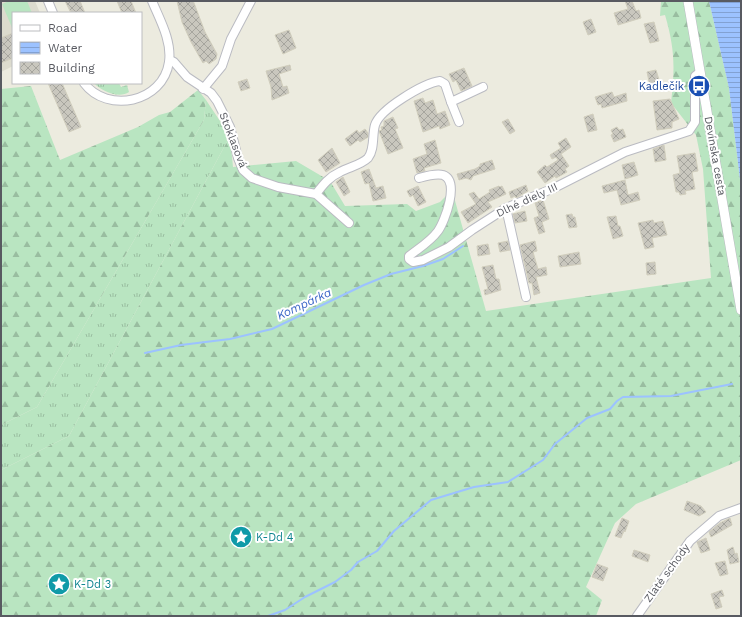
<svg xmlns="http://www.w3.org/2000/svg" width="742" height="617" viewBox="0 0 742 617" font-family="'Work Sans',sans-serif">
<style>
.education{fill:#dcdbce}
.grass{fill:url(#grass-tufts)}
.forest{fill:url(#forest-firs)}
.garden{fill:#b9e5c1}
.water{fill:url(#water-rules)}
.lines{fill:none;stroke-linecap:round;stroke-linejoin:round}
.stream{stroke:#9cc2ff;stroke-width:2}
.building{fill:url(#building-cross-hatch);stroke:#d1cebd}
.minor-casing{stroke:#babbc2;stroke-width:10}
.tertiary-casing{stroke:#babbc2;stroke-width:10}
.minor{stroke:#fff;stroke-width:8}
.tertiary{stroke:#fff;stroke-width:9}
.labels{text-anchor:middle;dominant-baseline:central;stroke-width:4;stroke-linejoin:round;paint-order:stroke}
.transit-label{font-size:11px;fill:#164399;stroke:#fff;text-anchor:end}
.street-label{font-size:11px;fill:#585a61;stroke:#fff}
.culture-label{font-size:11px;fill:#0d838f;stroke:#fff;text-anchor:start}
.water-label{font-size:12px;font-style:italic;fill:#3b66c6;stroke:#fff}
</style>
<defs>
<pattern id="grass-tufts" width="24" height="20" patternUnits="userSpaceOnUse"><rect width="24" height="20" fill="#b9e5c1"/><path d="M3 7l-1-3M5 7V3M7 7l1-3M15 17l-1-3M17 17v-4M19 17l1-3" fill="none" stroke="#99bda0"/></pattern>
<pattern id="forest-firs" width="22" height="20" patternUnits="userSpaceOnUse"><rect width="22" height="20" fill="#b9e5c1"/><path d="M5 1l3.5 6h-7zM16 11l3.5 6h-7z" fill="#99bda0"/></pattern>
<pattern id="water-rules" width="6" height="5" patternUnits="userSpaceOnUse"><rect width="6" height="5" fill="#9cc2ff"/><path d="M0 2.5h6" fill="none" stroke="#82a1d2"/></pattern>
<pattern id="building-cross-hatch" width="8" height="8" patternUnits="userSpaceOnUse"><rect width="8" height="8" fill="#c9c7be"/><path d="M0 0l8 8M0 8l8-8" fill="none" stroke="#a6a59e"/></pattern>
</defs>
<rect width="100%" height="100%" fill="#ecebdf"/>
<polygon class="education" points="1,1 35,1 40,13 13,13 13,66 1,72"/>
<g class="grass">
<path d="M94,83h25l2,4 6,-2 2,7c-10,7 -28,-1 -35,-9z"/>
<polygon points="206,100 230,136 69,436 1,470 1,425 37,407 204,120"/>
</g>
<g class="forest">
<path d="M661,1h48l20,87 12,100v272l-105,44 -21,19 -29,64 16,13 -6,16h-595v-146l68,-34 161,-300 3,31 63,-6 34,20 15,25 62,-2 9,7 24,-9 12,-12 34,121 225,-33 -8,-109 -7,-34 -25,-32c4,-35 4,-54 -6,-88l-5,1z"/>
<polygon points="31,86 60,160 138,127 159,115 170,112 198,90 206,100 204,120 37,407 1,425 1,89"/>
</g>
<polygon class="garden" points="9,1 27,1 32,13 13,13 13,30 2,4"/>
<polygon class="water" points="709,1 741,1 741,188 729,88"/>
<g class="lines">
<g class="stream">
<polyline points="145,353 181,345 230,339 272,329 364,285 391,274 423,266 443,259 463,246"/>
<polyline points="268,616 285,610 305,597 335,582 351,570 358,562 377,551 394,531 431,500 474,487 508,482 543,460 555,444 587,418 610,409 617,401 623,397 671,396 732,384"/>
</g>
</g>
<g class="building">
<polygon points="65,1 80,1 85,13 71,13"/>
<polygon points="117,1 131,1 136,13 122,13"/>
<polygon points="177,1 193,1 194,3 205,32 217,54 216,59 209,64 206,61 203,63 191,42 182,22"/>
<polygon points="625,1 632,1 636,11 639,10 641,18 618,25 614,13 628,9"/>
<polygon points="591,19 596,32 588,35 583,22"/>
<polygon points="654,22 659,41 650,43 644,24"/>
<polygon points="289,30 296,48 283,54 275,35"/>
<polygon points="13,33 13,58 1,63 1,38"/>
<polygon points="290,65 291,70 279,74 283,87 287,86 289,93 272,100 271,87 266,71"/>
<polygon points="464,68 472,86 461,91 456,80 453,82 449,74"/>
<polygon points="656,70 660,83 650,86 647,72"/>
<polygon points="247,79 250,88 241,91 238,82"/>
<polygon points="48,83 62,83 81,127 69,132"/>
<polygon points="612,92 614,97 626,93 627,101 602,108 601,104 598,105 595,97"/>
<polygon points="423,98 425,103 433,100 437,114 445,111 450,125 440,129 439,126 423,132 414,101"/>
<polygon points="670,99 679,119 672,122 672,128 657,130 653,101"/>
<polygon points="593,114 597,130 588,132 584,117"/>
<polygon points="393,117 398,128 395,129 403,148 388,154 379,131 382,130 381,127 384,126 384,121"/>
<polygon points="508,119 515,131 510,134 502,122"/>
<polygon points="617,127 619,130 623,129 626,137 614,142 611,135 613,134 611,130"/>
<polygon points="365,129 368,133 368,137 360,142 358,140 350,146 345,139 357,130 359,133"/>
<polygon points="566,138 571,147 561,154 569,166 565,169 567,172 556,178 555,176 545,183 537,172 545,165 547,167 558,160 556,157 552,159 550,155 561,148 558,143"/>
<polygon points="435,140 441,163 424,168 425,171 417,173 413,159 427,154 424,144"/>
<polygon points="664,145 666,160 655,162 653,149"/>
<polygon points="332,148 340,163 326,172 318,160"/>
<polygon points="695,153 698,171 692,172 695,189 685,191 686,194 680,195 679,192 676,192 673,175 680,173 677,156"/>
<polygon points="492,160 495,169 473,176 471,180 466,178 459,180 457,174 475,169 480,166 480,164"/>
<polygon points="634,162 638,175 625,179 622,165"/>
<polygon points="369,169 376,188 383,186 386,198 373,201 369,183 365,184 361,172"/>
<polygon points="343,177 350,192 344,196 336,182"/>
<polygon points="625,180 628,195 638,192 640,200 621,205 617,190 604,193 602,186"/>
<polygon points="526,185 528,191 516,198 515,196 511,198 509,192"/>
<polygon points="418,186 426,202 418,206 413,195 410,197 407,191"/>
<polygon points="499,186 500,187 502,186 506,194 488,202 492,207 468,223 461,212 476,204 469,194 474,192 479,199 490,192 489,190"/>
<polygon points="543,200 549,219 542,222 545,232 539,234 534,218 539,216 535,203"/>
<polygon points="525,211 527,221 515,223 513,214"/>
<polygon points="572,214 573,217 575,217 577,227 569,228 566,215"/>
<polygon points="616,216 618,226 620,226 623,236 613,239 607,217"/>
<polygon points="653,220 654,223 663,221 667,235 652,238 654,247 645,249 638,223"/>
<polygon points="508,241 510,250 500,252 498,243"/>
<polygon points="535,241 537,251 533,252 538,269 546,267 547,275 536,277 540,293 534,295 532,283 529,283 520,245"/>
<polygon points="488,244 490,254 478,256 477,246"/>
<polygon points="579,252 581,264 560,267 558,256"/>
<polygon points="655,262 656,274 647,275 646,263"/>
<polygon points="493,265 496,279 499,279 501,290 485,295 484,290 488,289 482,267"/>
<polygon points="687,501 701,506 706,512 699,516 684,510"/>
<polygon points="622,518 629,521 625,532 624,531 621,538 615,536"/>
<polygon points="730,518 732,525 711,537 709,532 720,523"/>
<polygon points="706,538 710,550 701,553 697,542"/>
<polygon points="733,547 735,554 737,553 739,562 730,564 727,550"/>
<polygon points="634,550 650,555 648,562 632,556"/>
<polygon points="725,561 728,574 720,576 715,563"/>
<polygon points="597,564 608,568 603,581 592,577"/>
<polygon points="722,590 724,596 719,597 722,607 716,609 711,594"/>
</g>
<g class="lines">
<g class="minor-casing">
<g id="minor">
<polyline points="48,1 53,13"/>
<polyline points="170,60 174,62 187,77 211,93 217,101 230,127 238,158 243,170 252,178 278,187 316,194 349,223"/>
<path d="M84,83c23,31 79,20 85,-21 3,-21 -9,-42 -17,-61"/>
<polyline points="203,89 222,66 231,39 251,1"/>
<polyline points="451,102 459,122"/>
<path d="M419,178c7,-2 17,-5 24,-3 17,6 2,46 -5,56 -8,11 -19,17 -29,25v3l4,3 10,-2 26,-13 23,-17 34,-22 48,-20 71,-36 64,-21 6,-9v-46l5,-4"/>
<path d="M316,194c7,-9 13,-17 24,-22 9,-5 21,-7 28,-14 7,-9 4,-23 7,-33 5,-16 49,-42 65,-44l5,3 6,18 32,-15"/>
<polyline points="506,208 526,297"/>
<polyline points="637,616 690,541 719,516 741,508"/>
</g>
</g>
<g class="tertiary-casing">
<polyline id="tertiary" points="688,1 741,310"/>
</g>
<use href="#minor" class="minor"/>
<use href="#tertiary" class="tertiary"/>
</g>
<defs>
<g id="bus-disc" transform="scale(1.15)"><circle r="9.5" fill="#1a4fb4" stroke="#fff"/><path d="M-5-6H5V4H4V6H2V4H-2V6H-4V4H-5ZM-3.5-4V0h7V-4ZM-3.5 1.2v1.5H-2V1.2ZM2 1.2v1.5H3.5V1.2Z" fill="#fff"/></g>
<g id="sight-disc" transform="scale(1.15)"><circle r="9.5" fill="#0f9aa8" stroke="#fff"/><path d="M0-6L1.8-2.2L6-1.7L2.9 1.2L3.7 5.4L0 3.3L-3.7 5.4L-2.9 1.2L-6-1.7L-1.8-2.2Z" fill="#fff"/></g>
</defs>
<g fill-rule="evenodd">
<use href="#bus-disc" x="699" y="86"/>
<use href="#sight-disc" x="241" y="537"/>
<use href="#sight-disc" x="59" y="584"/>
</g>
<g class="labels">
<g class="transit-label">
<text x="684" y="86">Kadlečík</text>
</g>
<g class="street-label">
<text transform="translate(233 140) rotate(69)">Stoklasová</text>
<text transform="translate(715 156) rotate(80)">Devínska cesta</text>
<text transform="translate(527 200) rotate(-25)">Dlhé diely III</text>
<text transform="translate(667 573) rotate(-54)">Zlaté schody</text>
</g>
<g class="culture-label">
<text x="256" y="537">K-Dd 4</text>
<text x="74" y="584">K-Dd 3</text>
</g>
<g class="water-label">
<text transform="translate(304 304) rotate(-25)">Kompárka</text>
</g>
</g>
<rect width="742" height="617" fill="none" stroke="#585a61" stroke-width="4"/>
<rect x="12" y="12" width="130" height="72" fill="#ffffff" stroke="#bcbdc0"/>
<rect x="20" y="25" width="20" height="6" fill="#ffffff" stroke="#bcbdc0"/>
<text x="48" y="32" font-size="12" fill="#585a61">Road</text>
<rect x="20" y="42" width="20" height="12" fill="url(#water-rules)" stroke="#bcbdc0"/>
<text x="48" y="52" font-size="12" fill="#585a61">Water</text>
<rect x="20" y="62" width="20" height="12" fill="url(#building-cross-hatch)" stroke="#bcbdc0"/>
<text x="48" y="72" font-size="12" fill="#585a61">Building</text>
</svg>
